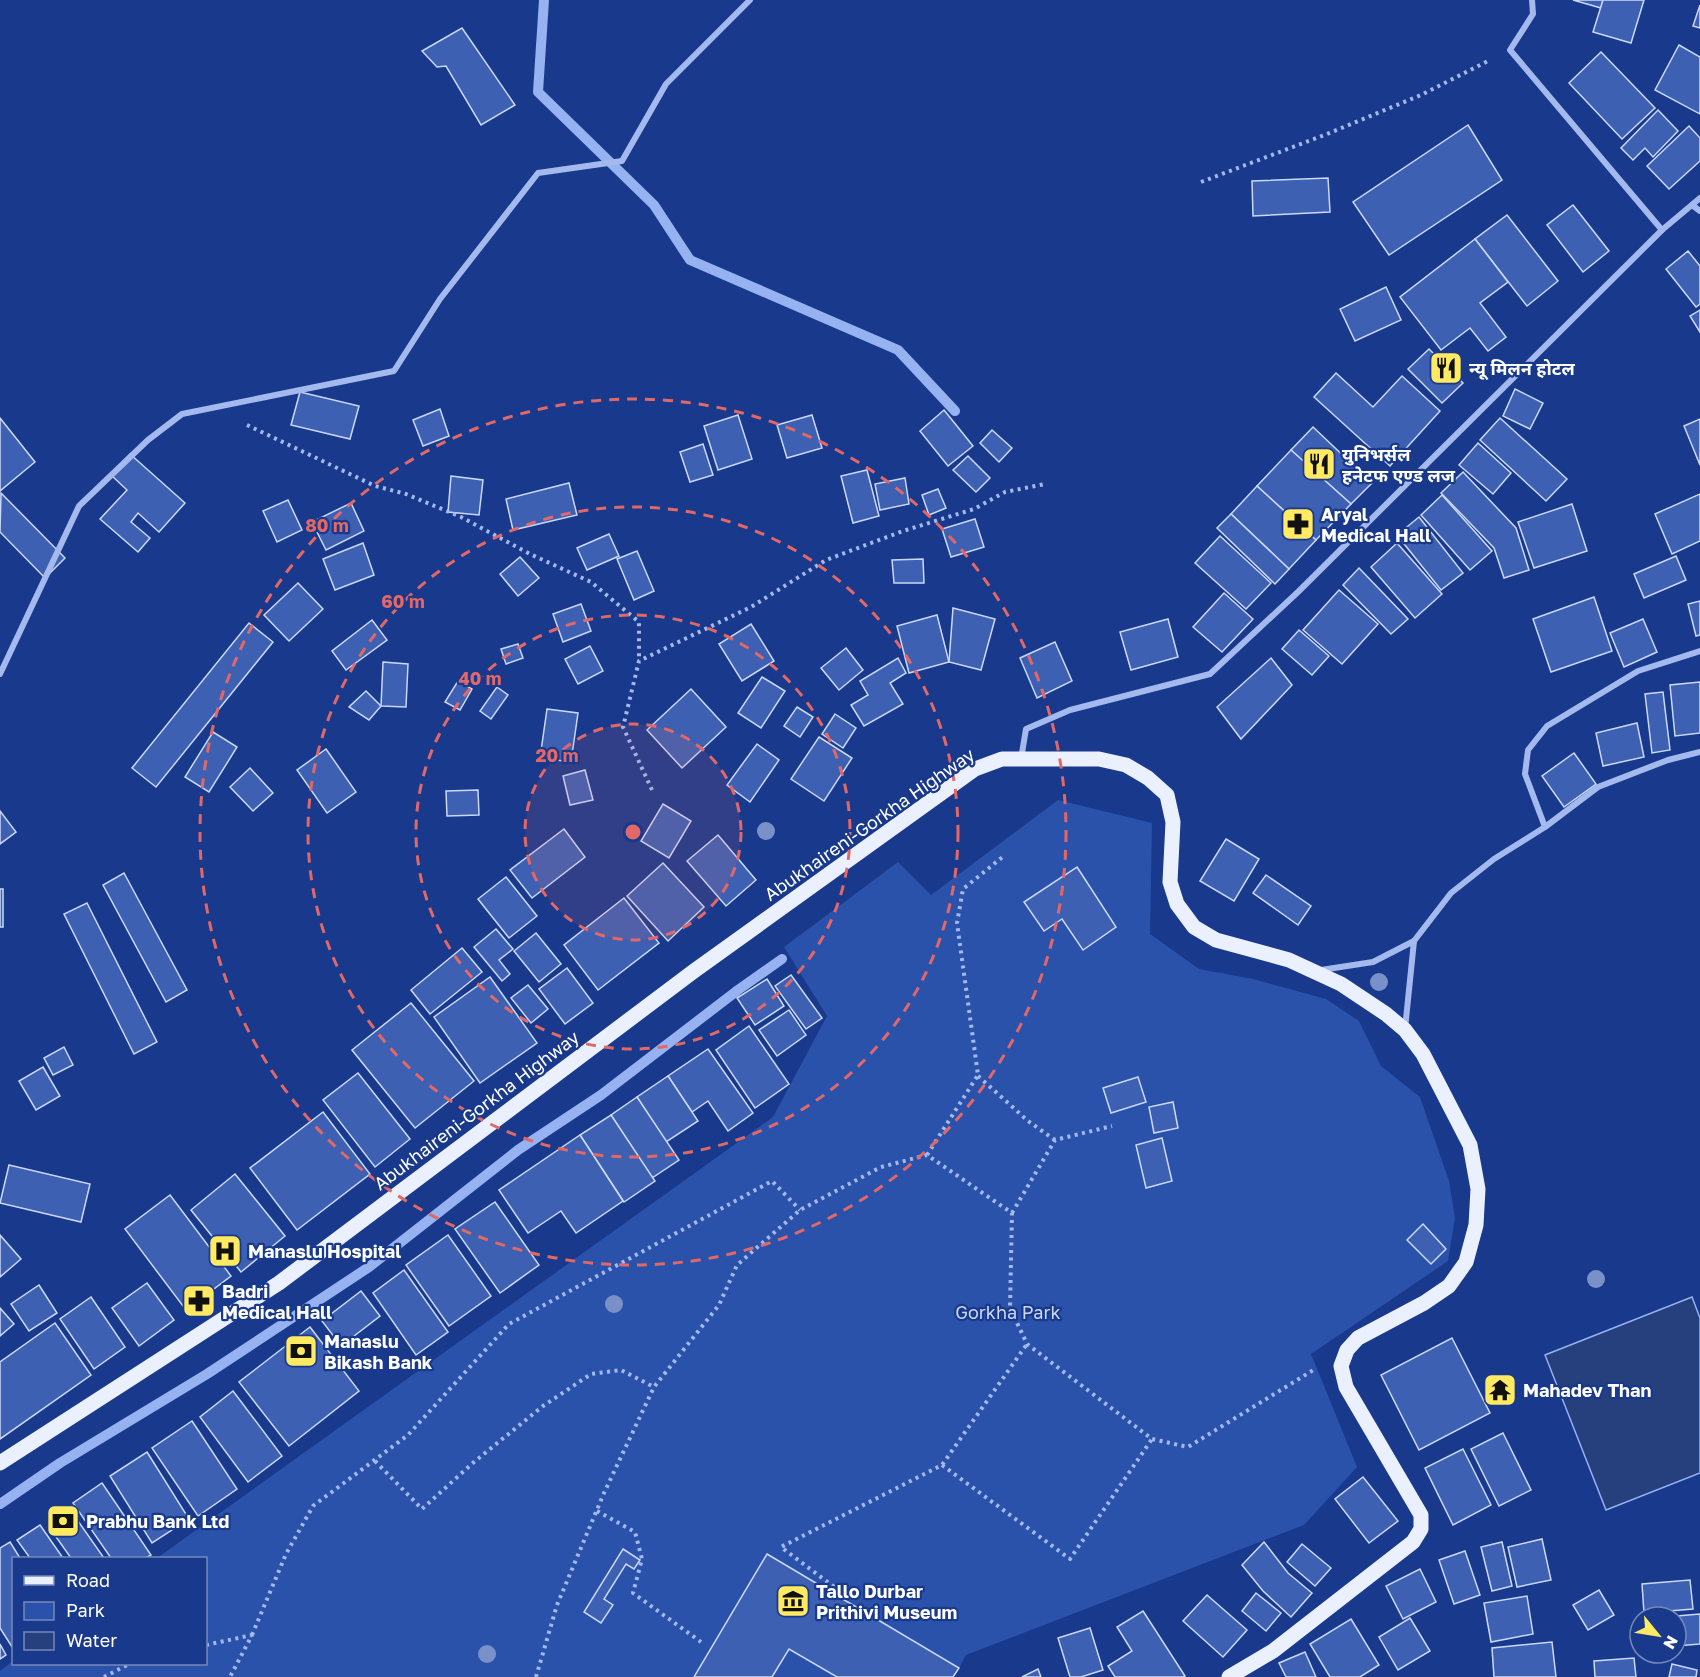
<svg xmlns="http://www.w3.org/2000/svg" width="1700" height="1677" viewBox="0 0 1700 1677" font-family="'Golos Text','Noto Sans Devanagari',sans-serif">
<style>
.green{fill:#2b52ab}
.water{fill:#263f7d;stroke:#96b2f1;stroke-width:1.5}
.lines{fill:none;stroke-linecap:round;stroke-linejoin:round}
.stream{stroke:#96b2f1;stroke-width:10}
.building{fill:#3d60b3;stroke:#cad8fa;stroke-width:1.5}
.path{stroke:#a4baee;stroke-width:4;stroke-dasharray:3 4.5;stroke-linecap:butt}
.minor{stroke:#a4baee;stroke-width:6}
.primary{stroke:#ebf0ff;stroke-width:15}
.tree{fill:#7a90c8}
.ring{fill:none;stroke:#e26868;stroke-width:3;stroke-dasharray:10 8}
.labels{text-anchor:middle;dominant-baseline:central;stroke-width:4.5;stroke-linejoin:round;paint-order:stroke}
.poi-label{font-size:18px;font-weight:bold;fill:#fff;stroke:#19398c;text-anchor:start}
.street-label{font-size:18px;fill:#fff;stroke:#19398c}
.park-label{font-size:18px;fill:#cad8fa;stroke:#19398c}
.centre{fill:#e26868;stroke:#19398c;stroke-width:3}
.ring-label{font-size:18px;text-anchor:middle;font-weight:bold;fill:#e26868;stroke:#19398c;stroke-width:4.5;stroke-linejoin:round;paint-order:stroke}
</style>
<rect width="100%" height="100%" fill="#19398c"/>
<polygon class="green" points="1058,800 1152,823 1150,934 1199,969 1253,979 1326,999 1359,1021 1381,1066 1420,1097 1449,1181 1455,1218 1448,1261 1311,1354 1357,1467 1304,1525 966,1655 954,1677 0,1677 0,1671 13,1661 14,1664 206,1664 206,1558 157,1558 773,1117 827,1016 784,947 898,862 931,895"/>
<polygon class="water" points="1692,1297 1700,1318 1700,1473 1606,1510 1545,1355"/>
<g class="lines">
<g class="stream">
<polyline points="544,0 538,92 654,205 690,260 898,350 955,411"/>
<polyline points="0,1504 60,1463 207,1374 369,1267 518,1150 601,1095 738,990 782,959"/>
</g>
</g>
<g class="building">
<polygon points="1573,0 1603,0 1601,8"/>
<polygon points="1603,0 1644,0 1631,43 1593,32"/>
<polygon points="1700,5 1700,28 1693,26"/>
<polygon points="462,28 515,105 481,125 446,66 437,67 422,51"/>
<polygon points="1679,45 1700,57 1700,114 1655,90"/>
<polygon points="1601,52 1655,108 1622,139 1569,83"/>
<polygon points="1658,110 1678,131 1653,157 1645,148 1633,160 1621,148"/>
<polygon points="1468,125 1502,180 1389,255 1353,202"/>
<polygon points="1689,126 1700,138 1700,161 1669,189 1647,166"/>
<polygon points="1328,178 1330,212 1253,216 1252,181"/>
<polygon points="1573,205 1609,251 1583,272 1547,225"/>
<polygon points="1507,215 1558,281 1527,306 1475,239"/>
<polygon points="1475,239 1508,282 1480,303 1506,337 1488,351 1470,328 1441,350 1400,297"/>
<polygon points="1688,251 1700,266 1700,304 1696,307 1666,269"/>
<polygon points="1386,287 1401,320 1355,341 1340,309"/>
<polygon points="1700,310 1700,332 1690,316"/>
<polygon points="1429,349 1463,383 1442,403 1408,369"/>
<polygon points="1336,373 1373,407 1402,376 1440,411 1390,466 1314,397"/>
<polygon points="1515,389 1543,403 1530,429 1503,416"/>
<polygon points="300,392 359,406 350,439 291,425"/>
<polygon points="440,409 449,436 423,446 413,420"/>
<polygon points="944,410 973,446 948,466 920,431"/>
<polygon points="738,415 752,459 718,470 704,426"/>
<polygon points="812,415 822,448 787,458 777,425"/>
<polygon points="0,418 35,462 0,491"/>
<polygon points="1500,418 1567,479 1546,501 1480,440"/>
<polygon points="1700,419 1700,465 1684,426"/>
<polygon points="1313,427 1372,483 1351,504 1291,450"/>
<polygon points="992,430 1012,448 999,462 980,443"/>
<polygon points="1478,443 1511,473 1493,494 1459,465"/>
<polygon points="703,444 713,475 690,482 680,452"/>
<polygon points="1291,450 1351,504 1316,540 1257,486"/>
<polygon points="130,454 185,503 159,532 138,513 131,522 150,538 138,552 100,519 127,490 111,475"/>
<polygon points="968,456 990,478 976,492 953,470"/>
<polygon points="867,470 879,516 853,523 841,476"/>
<polygon points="1463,472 1516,528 1529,570 1504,578 1494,548 1441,493"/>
<polygon points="451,476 483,480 479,515 448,512"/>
<polygon points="905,478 909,504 880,510 875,484"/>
<polygon points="569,483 577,515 513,530 506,499"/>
<polygon points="1257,486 1316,540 1289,569 1231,514"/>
<polygon points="938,489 946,508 929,515 922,495"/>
<polygon points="1,493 65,558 45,578 0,532"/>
<polygon points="1700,494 1700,541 1672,554 1655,514"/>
<polygon points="1442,495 1492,551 1470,570 1421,515"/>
<polygon points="288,500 302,530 277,542 263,511"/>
<polygon points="351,503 364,531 326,550 312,522"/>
<polygon points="1572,504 1587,551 1534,568 1518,522"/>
<polygon points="1231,514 1289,569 1275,584 1217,528"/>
<polygon points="1419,517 1463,573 1441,590 1397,535"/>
<polygon points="975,519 984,547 951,557 942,529"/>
<polygon points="609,534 619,556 587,570 577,548"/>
<polygon points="1220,536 1271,583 1246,609 1195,563"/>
<polygon points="363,543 374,575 335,590 323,559"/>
<polygon points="1397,543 1442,594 1415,618 1371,567"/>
<polygon points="637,551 654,591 634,600 617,559"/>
<polygon points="1676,556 1686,580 1644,598 1634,574"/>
<polygon points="520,557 539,578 518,596 500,574"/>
<polygon points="923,559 924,583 894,583 892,560"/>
<polygon points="1359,568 1408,619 1391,634 1343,585"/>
<polygon points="298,583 323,609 289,641 264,615"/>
<polygon points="1339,590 1378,624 1342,664 1303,630"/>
<polygon points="1224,593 1253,619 1222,652 1193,627"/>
<polygon points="1594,597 1612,651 1551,672 1533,619"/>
<polygon points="1700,601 1700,635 1696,636 1688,604"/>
<polygon points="581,604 591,631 563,642 553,614"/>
<polygon points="953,608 995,619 981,670 949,662"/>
<polygon points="937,615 949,662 909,673 897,626"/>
<polygon points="1168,619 1178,657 1131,670 1120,632"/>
<polygon points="1643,619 1657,652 1624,667 1610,633"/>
<polygon points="372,620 387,640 346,670 332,651"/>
<polygon points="249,623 273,642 156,787 132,768"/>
<polygon points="751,624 774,661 742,681 719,644"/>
<polygon points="1299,630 1329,656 1312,675 1282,649"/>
<polygon points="1055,642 1072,681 1037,698 1020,658"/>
<polygon points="518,644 523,658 506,664 501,649"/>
<polygon points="590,646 603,671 578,684 565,659"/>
<polygon points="846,648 863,670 839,690 821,668"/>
<polygon points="898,658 906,673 890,683 903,704 864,726 851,705 868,695 860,681"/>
<polygon points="1271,658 1292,685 1241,739 1217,707"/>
<polygon points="383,662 408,664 406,707 381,706"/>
<polygon points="762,677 785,691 761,728 738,713"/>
<polygon points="458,681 472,689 460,710 445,702"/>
<polygon points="1700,682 1700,733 1675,736 1670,685"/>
<polygon points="497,687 508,695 491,719 480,711"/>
<polygon points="691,689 726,727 682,768 647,730"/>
<polygon points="366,691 381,706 369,720 349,707"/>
<polygon points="1663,692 1670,750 1652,753 1645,694"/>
<polygon points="797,707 813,717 800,737 784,726"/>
<polygon points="547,709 578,713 571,762 540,758"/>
<polygon points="835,714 856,728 843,748 822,734"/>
<polygon points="1637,723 1644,757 1603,766 1596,733"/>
<polygon points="213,732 237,747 209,792 185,777"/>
<polygon points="819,737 852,758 824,801 791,779"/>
<polygon points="757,744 779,760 750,802 727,785"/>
<polygon points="326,749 356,792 327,813 297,770"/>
<polygon points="1574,753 1596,784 1564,807 1542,776"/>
<polygon points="250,768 273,793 253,811 230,787"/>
<polygon points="585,770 593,800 570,805 563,776"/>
<polygon points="478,790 479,815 447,816 446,791"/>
<polygon points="663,804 691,821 669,858 641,841"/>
<polygon points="0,811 16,832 0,844"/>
<polygon points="564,829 585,857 532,898 510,870"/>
<polygon points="718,835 756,880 726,906 687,861"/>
<polygon points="1226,839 1259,859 1234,901 1200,881"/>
<polygon points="663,863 704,907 668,941 627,896"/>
<polygon points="1077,867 1116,927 1083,950 1062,919 1044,931 1024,902"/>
<polygon points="124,873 187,990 166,1002 103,885"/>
<polygon points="1266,875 1311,906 1298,925 1253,893"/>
<polygon points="506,877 537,916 509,938 478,899"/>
<rect x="0" y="889" width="3" height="38"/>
<polygon points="624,898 659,943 598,990 564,945"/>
<polygon points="87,903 157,1042 134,1054 64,914"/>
<polygon points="496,929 513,949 499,960 510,974 502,981 474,947"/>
<polygon points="536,933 561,964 539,982 514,951"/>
<polygon points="462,948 482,972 430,1014 411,990"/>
<polygon points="567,968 593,1003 565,1024 539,989"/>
<polygon points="791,975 822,1018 806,1029 775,986"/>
<polygon points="490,977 537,1043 480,1083 434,1017"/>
<polygon points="767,979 784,1006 755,1025 737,998"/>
<polygon points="528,985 548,1009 531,1023 511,998"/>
<polygon points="411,1003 474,1081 415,1128 352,1050"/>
<polygon points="789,1010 806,1035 777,1056 759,1030"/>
<polygon points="749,1026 789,1084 755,1108 716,1050"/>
<polygon points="64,1047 73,1065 53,1075 44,1058"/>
<polygon points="708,1049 753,1113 728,1131 708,1101 692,1112 668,1076"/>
<polygon points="43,1067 60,1096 36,1110 19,1081"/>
<polygon points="358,1073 410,1139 375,1167 323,1100"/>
<polygon points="668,1076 698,1121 666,1142 637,1097"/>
<polygon points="1138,1077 1146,1102 1111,1113 1103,1088"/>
<polygon points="637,1097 679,1160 652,1178 611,1115"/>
<polygon points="1173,1102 1178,1128 1154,1133 1149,1107"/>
<polygon points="323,1112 370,1174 297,1230 250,1168"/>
<polygon points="611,1115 655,1181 624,1202 580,1135"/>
<polygon points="580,1135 623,1201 576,1233 561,1211 528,1233 499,1190"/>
<polygon points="1162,1138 1172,1181 1146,1188 1136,1145"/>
<polygon points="9,1165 90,1184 81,1222 0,1203"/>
<polygon points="235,1174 285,1236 241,1272 191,1210"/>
<polygon points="170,1195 231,1276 186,1310 125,1229"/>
<polygon points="495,1202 539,1265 500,1293 455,1229"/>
<polygon points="1423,1224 1446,1249 1431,1264 1407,1240"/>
<polygon points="0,1235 21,1259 0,1277"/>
<polygon points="448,1235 491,1296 449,1326 406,1265"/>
<polygon points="404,1270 448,1332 416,1355 373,1293"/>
<polygon points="147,1283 174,1320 139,1346 112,1308"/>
<polygon points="39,1285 57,1313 29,1331 11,1304"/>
<polygon points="361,1291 380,1316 341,1346 322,1321"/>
<polygon points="91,1297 125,1347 94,1369 60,1319"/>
<polygon points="0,1308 14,1324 0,1336"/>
<polygon points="55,1323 91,1375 0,1439 0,1362"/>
<polygon points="310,1327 359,1391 289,1446 239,1382"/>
<polygon points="1452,1338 1490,1413 1419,1450 1381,1375"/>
<polygon points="233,1391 282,1456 248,1482 200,1417"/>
<polygon points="192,1421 237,1489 198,1516 152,1448"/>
<polygon points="1503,1433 1531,1490 1499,1506 1471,1449"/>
<polygon points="1463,1449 1491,1505 1453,1525 1425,1468"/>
<polygon points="147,1452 189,1519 152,1543 110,1476"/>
<polygon points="1363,1477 1398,1521 1369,1543 1335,1499"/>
<polygon points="102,1483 151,1555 146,1558 111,1558 73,1503"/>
<polygon points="71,1511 104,1558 71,1558 49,1527"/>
<polygon points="40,1525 63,1558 30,1558 17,1540"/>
<polygon points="1542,1539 1551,1580 1517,1587 1508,1547"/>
<polygon points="10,1542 20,1558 14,1558 14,1650 0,1628 0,1548"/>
<polygon points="1264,1542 1288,1573 1312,1593 1291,1617 1263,1591 1242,1565"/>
<polygon points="1502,1542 1512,1586 1492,1591 1481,1547"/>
<polygon points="1302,1544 1331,1568 1315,1586 1287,1562"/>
<polygon points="623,1549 640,1560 634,1569 626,1564 604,1599 613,1605 601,1623 584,1612"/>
<polygon points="1465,1551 1480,1595 1454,1604 1439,1560"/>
<polygon points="767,1554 959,1668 953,1677 837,1677 789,1649 772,1677 694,1677"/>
<polygon points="1420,1569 1436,1602 1403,1619 1386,1586"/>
<polygon points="1690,1580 1693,1609 1644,1613 1642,1584"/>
<polygon points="1599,1590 1614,1615 1588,1630 1573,1605"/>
<polygon points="1256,1593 1281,1613 1266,1631 1242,1611"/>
<polygon points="1207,1595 1247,1630 1223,1657 1183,1621"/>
<polygon points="1527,1596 1533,1634 1491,1642 1484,1603"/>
<polygon points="1143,1611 1185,1676 1183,1677 1115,1677 1108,1666 1132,1651 1117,1627"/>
<polygon points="1700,1614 1700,1644 1676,1646 1676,1617 1665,1617"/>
<polygon points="1410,1618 1430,1651 1398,1670 1379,1637"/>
<polygon points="1351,1619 1379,1665 1360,1677 1330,1677 1310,1644"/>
<polygon points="1090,1628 1103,1670 1081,1677 1070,1677 1058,1638"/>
<polygon points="1552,1642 1556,1677 1494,1677 1492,1648"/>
<polygon points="0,1644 6,1655 0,1659"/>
<polygon points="1305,1652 1316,1677 1286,1677 1279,1663"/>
<polygon points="1634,1658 1636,1677 1595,1677 1594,1661"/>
<polygon points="1672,1664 1697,1670 1696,1677 1669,1677"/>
<polygon points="1038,1669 1041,1677 1022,1677"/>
</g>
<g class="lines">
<g class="path">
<polyline points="1201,182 1327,134 1421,95 1490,60"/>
<polyline points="247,425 375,486 406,494 461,517 530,554 591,582 639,622 639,661"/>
<polyline points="652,790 623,727 639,661 751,607 826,560 903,531 974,509 1005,492 1045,484"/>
<polyline points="978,1076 1028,1121 1055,1140"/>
<polyline points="927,1155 978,1075 957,923 963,889 1005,855"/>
<polyline points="1012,1213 1055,1140 1112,1126"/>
<polyline points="375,1461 422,1509 474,1462 543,1406 591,1374 621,1370 654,1387"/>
<polyline points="942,1465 1070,1559 1152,1439"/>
<polyline points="597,1511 635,1532 642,1559 633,1593 701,1642"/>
<polyline points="846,1596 781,1547 942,1465 1027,1344"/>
<polyline points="252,1635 286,1554 313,1506 408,1435 509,1324 772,1181 800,1210"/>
<polyline points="206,1645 252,1635 230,1677"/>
<polyline points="104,1677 129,1664"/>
<polyline points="536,1677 557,1605 604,1493 654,1387 719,1305 737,1265 800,1210 881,1167 927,1155 1012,1213 1010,1308 1027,1344 1152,1439 1188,1447 1315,1369"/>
</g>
<g class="minor">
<polyline points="1532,0 1533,14 1510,50 1662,230"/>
<polyline points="1692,205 1700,211"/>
<polyline points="0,674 79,506 148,440 182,414 394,371 440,299 538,173 622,161 666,84 750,0"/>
<polyline points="1021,759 1026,729 1070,710 1210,674 1299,591 1662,230 1700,198"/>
<polyline points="1545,827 1525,774 1528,750 1547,726 1638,671 1700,651"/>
<polyline points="1321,970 1373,962 1414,941"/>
<polyline points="1405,1029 1414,941 1451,893 1494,859 1545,827 1598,787 1668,760 1700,752"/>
</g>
<polyline class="primary" points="0,1463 279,1283 694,971 975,769 1002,759 1099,759 1126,765 1148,778 1167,795 1173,822 1170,882 1177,904 1194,927 1216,940 1289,960 1341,984 1386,1014 1405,1030 1423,1054 1470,1145 1478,1189 1476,1225 1466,1262 1449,1286 1424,1303 1358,1338 1347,1350 1341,1366 1346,1387 1421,1515 1421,1529 1413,1542 1273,1651 1229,1677"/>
</g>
<g class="tree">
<circle cx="766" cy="831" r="9"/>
<circle cx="1379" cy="982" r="9"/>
<circle cx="1596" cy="1279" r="9"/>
<circle cx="614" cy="1304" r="9"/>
<circle cx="487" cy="1654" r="9"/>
</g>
<circle cx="633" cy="832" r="108" fill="#e26868" fill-opacity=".12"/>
<g class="ring">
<circle cx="633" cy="832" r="108"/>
<circle cx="633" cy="832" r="217"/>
<circle cx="633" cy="832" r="325"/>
<circle cx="633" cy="832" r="433"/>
</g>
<defs>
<g id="restaurant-square" transform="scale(1.725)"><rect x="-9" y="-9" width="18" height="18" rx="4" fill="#ffea61" stroke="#19398c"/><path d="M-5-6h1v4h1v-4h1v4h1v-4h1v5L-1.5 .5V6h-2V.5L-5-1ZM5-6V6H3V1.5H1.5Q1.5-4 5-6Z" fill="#111"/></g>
<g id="pharmacy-square" transform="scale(1.725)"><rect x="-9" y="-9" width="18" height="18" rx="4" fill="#ffea61" stroke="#19398c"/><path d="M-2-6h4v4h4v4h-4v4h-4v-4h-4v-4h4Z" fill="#111"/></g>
<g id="hospital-square" transform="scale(1.725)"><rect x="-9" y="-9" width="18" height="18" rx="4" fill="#ffea61" stroke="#19398c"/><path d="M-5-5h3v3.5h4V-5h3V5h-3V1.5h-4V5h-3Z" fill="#111"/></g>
<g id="bank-square" transform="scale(1.725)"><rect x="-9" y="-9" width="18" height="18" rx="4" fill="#ffea61" stroke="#19398c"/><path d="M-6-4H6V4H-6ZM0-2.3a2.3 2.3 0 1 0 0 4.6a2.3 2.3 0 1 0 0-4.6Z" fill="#111"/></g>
<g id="temple-square" transform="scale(1.725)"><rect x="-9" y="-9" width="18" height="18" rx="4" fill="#ffea61" stroke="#19398c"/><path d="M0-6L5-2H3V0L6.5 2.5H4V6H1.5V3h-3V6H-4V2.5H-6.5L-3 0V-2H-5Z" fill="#111"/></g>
<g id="museum-square" transform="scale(1.725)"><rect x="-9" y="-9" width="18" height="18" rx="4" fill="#ffea61" stroke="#19398c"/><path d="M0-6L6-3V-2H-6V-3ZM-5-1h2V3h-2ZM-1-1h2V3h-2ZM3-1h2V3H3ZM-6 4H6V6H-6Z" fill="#111"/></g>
</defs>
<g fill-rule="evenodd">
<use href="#restaurant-square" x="1446" y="368"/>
<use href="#restaurant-square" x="1319" y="464"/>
<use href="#pharmacy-square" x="1298" y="524"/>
<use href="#hospital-square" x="225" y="1251"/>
<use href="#pharmacy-square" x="199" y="1301"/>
<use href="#bank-square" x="301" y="1351"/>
<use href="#temple-square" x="1500" y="1390"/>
<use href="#bank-square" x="63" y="1521"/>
<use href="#museum-square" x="793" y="1601"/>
</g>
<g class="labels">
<g class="poi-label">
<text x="1469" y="368">न्यू मिलन होटल</text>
<text x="1342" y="454">युनिभर्सल<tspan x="1342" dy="21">हनेटफ एण्ड लज</tspan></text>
<text x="1321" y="514">Aryal<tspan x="1321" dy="21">Medical Hall</tspan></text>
<text x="248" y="1251">Manaslu Hospital</text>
<text x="222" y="1291">Badri<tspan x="222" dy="21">Medical Hall</tspan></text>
<text x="324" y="1341">Manaslu<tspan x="324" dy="21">Bikash Bank</tspan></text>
<text x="1523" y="1390">Mahadev Than</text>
<text x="86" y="1521">Prabhu Bank Ltd</text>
<text x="816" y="1591">Tallo Durbar<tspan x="816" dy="21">Prithivi Museum</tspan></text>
</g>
<g class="street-label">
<text transform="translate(869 824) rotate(-35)">Abukhaireni-Gorkha Highway</text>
<text transform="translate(476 1110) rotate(-37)">Abukhaireni-Gorkha Highway</text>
</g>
<g class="park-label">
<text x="1008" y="1312">Gorkha Park</text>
</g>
</g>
<circle cx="633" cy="832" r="9" class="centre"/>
<g class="ring-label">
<text x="327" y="532">80 m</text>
<text x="403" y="608">60 m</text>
<text x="480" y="685">40 m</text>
<text x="557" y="762">20 m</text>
</g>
<rect x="12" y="1557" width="195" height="108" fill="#19398c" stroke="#7588ba" stroke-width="1.5"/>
<rect x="24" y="1576" width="30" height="9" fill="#ebf0ff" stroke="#7588ba" stroke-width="1.5"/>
<text x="66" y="1587" font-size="18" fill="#ffffff">Road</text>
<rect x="24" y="1602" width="30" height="18" fill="#2b52ab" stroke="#7588ba" stroke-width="1.5"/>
<text x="66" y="1617" font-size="18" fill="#ffffff">Park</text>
<rect x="24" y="1632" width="30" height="18" fill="#263f7d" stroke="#7588ba" stroke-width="1.5"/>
<text x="66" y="1647" font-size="18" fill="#ffffff">Water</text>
<g transform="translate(1658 1635) rotate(120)"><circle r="28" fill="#19398c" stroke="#7588ba" stroke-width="1.5"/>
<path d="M0-4.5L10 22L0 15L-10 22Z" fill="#ffea61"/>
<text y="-9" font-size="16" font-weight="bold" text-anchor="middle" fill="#ffffff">N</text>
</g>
</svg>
